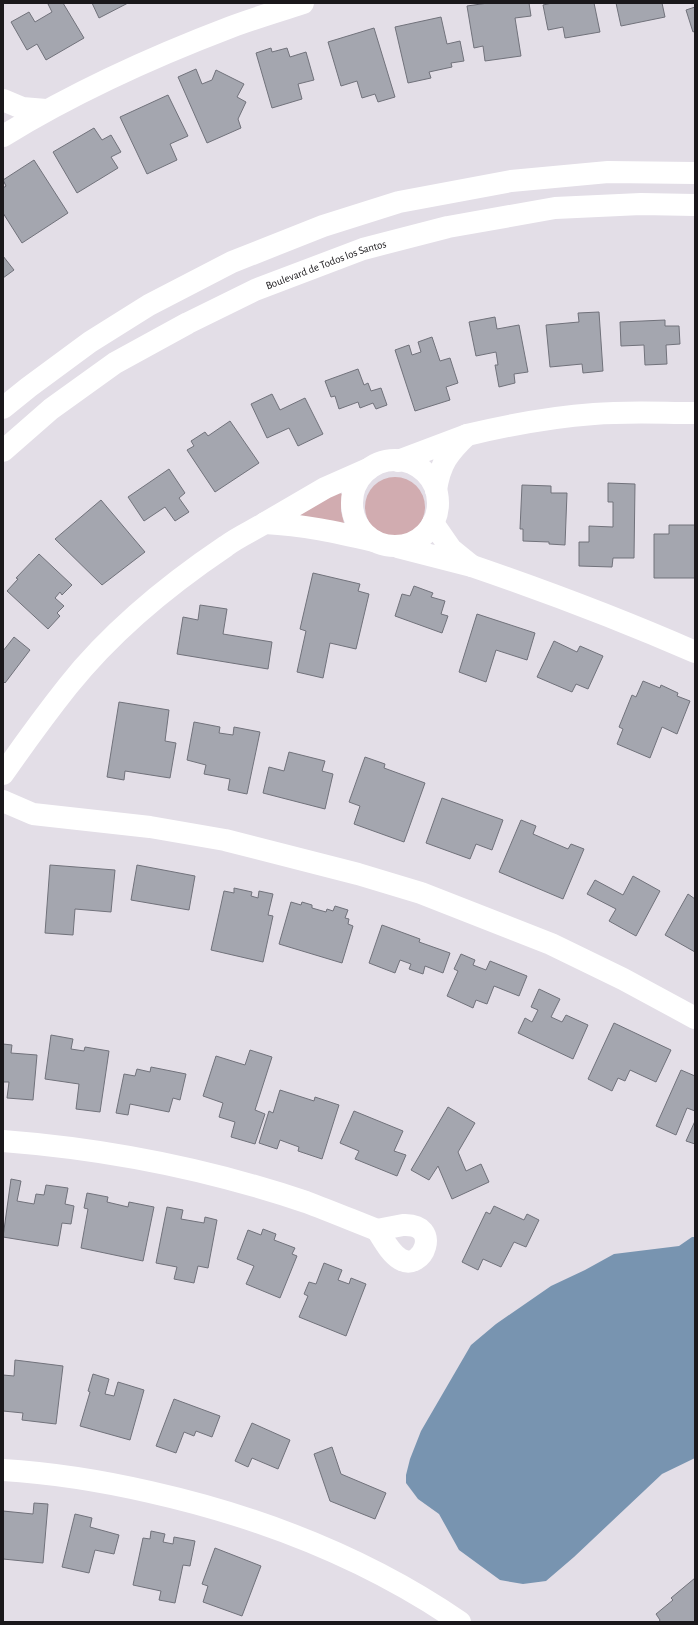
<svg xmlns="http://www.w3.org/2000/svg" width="698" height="1625" viewBox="0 0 698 1625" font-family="'Alegreya Sans',sans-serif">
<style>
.green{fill:#d1acb0}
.water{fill:#7894b0}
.building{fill:#a4a6af;stroke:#71727b}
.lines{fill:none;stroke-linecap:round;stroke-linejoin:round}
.minor{stroke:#fff;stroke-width:22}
.labels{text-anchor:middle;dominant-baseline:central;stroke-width:3;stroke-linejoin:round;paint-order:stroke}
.street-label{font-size:11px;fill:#1a181b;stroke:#f0ebf4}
</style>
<rect width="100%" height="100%" fill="#e3dee7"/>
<g class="green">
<circle cx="395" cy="507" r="30"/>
<polygon points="336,491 342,494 341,511 345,527 296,515"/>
</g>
<polygon class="water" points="692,1237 695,1237 695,1458 662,1474 574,1557 546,1581 523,1584 500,1580 459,1550 439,1514 418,1499 406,1483 406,1475 410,1459 421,1431 471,1345 496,1324 551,1286 585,1270 614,1254 679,1246"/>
<g class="building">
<polygon points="51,3 63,3 84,38 46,60 37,44 27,50 11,22 29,12 35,22 52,12 48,4"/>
<polygon points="92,3 128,3 99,18"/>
<polygon points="488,3 529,3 531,16 515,18 521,56 485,61 483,46 474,48 467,6"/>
<polygon points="552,3 594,3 600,32 565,38 563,27 548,30 543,5"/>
<polygon points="616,3 662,3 665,17 621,26"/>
<polygon points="695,7 695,31 693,32 686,10"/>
<polygon points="441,17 447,44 460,41 464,61 451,63 452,67 429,72 431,78 408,83 395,27"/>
<polygon points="374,28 395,97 378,102 375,94 362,98 357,81 341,86 328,42"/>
<polygon points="271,48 272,52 287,48 290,57 306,52 314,80 298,84 302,99 272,108 256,53"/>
<polygon points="196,69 202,84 212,80 216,70 244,84 237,97 246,102 238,119 241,128 207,143 178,77"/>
<polygon points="168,95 188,136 170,144 177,160 147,174 120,117"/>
<polygon points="94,128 102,140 111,135 121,152 111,157 118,168 77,193 53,152"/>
<polygon points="34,160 68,213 22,243 3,213 3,188 6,186 3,180"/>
<polygon points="3,256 14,270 3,278"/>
<polygon points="599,312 603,371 583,373 582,364 550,367 546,325 579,322 578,313"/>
<polygon points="495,317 497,329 519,325 528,372 514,374 515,383 499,387 495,365 498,365 496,352 476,356 469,322"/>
<polygon points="665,320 665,326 679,326 680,344 666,345 667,364 645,365 644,345 621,346 620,322"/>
<polygon points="432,337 440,361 450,358 458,383 446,387 450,400 415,411 395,350 409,345 412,355 421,352 418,342"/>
<polygon points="358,369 364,385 368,383 371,391 381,388 387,405 376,409 373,403 360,408 358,402 339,409 335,396 331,397 325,381"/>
<polygon points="272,394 280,410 305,398 323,434 298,446 289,428 267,438 251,404"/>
<polygon points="230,421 259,463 215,492 187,450 194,446 191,441 205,432 208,436"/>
<polygon points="169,469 185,493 179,498 189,512 175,521 165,507 144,521 128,497"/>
<polygon points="608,483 635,484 634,558 613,558 612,567 579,566 579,542 589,542 589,526 613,527 613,502 608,502"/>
<polygon points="522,485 551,486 551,493 567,493 565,545 549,544 549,542 523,541 523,529 520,529"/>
<polygon points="101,500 145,552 102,585 55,539"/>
<polygon points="669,525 695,525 695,578 654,578 654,534 669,534"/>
<polygon points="39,554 72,585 62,595 60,592 55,598 64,606 57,613 60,616 48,629 7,591 18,579 16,578"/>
<polygon points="313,573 360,584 358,591 369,594 356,649 330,643 323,678 297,672 306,631 300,629"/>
<polygon points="414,586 433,593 431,597 445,601 441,614 448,616 442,633 395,616 402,594 410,596"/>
<polygon points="200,605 227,609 223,634 272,642 268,669 177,654 183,617 198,620"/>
<polygon points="477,614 535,633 527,660 496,650 486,682 459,672"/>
<polygon points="14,637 30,650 5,683 3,681 3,651"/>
<polygon points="554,641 577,652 580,646 603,656 588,689 576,684 572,692 537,677"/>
<polygon points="643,681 660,688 661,685 678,693 677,696 690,701 677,734 662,727 650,758 617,744 623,729 619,727 632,695 636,697"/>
<polygon points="119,702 169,710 165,741 176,743 170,778 125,771 124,780 107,777"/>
<polygon points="194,722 220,727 219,733 233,735 234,727 260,732 247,794 228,790 230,779 204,774 206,765 187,760"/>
<polygon points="289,752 325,761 322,771 333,774 325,809 263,793 269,767 284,771"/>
<polygon points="365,757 385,764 384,768 425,783 404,842 354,824 360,806 349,802"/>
<polygon points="442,798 503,820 492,850 476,844 470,859 426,843"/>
<polygon points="521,820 536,826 533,834 568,849 571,844 584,849 563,899 499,872"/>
<polygon points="50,865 115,870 111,912 75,909 73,935 45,933"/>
<polygon points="137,865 195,876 189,910 131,900"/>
<polygon points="633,876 660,891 636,936 609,921 616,909 587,894 595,880 623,895"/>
<polygon points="234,888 252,892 251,896 258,898 259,891 273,894 268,915 273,916 263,962 211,950 224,891 234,893"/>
<polygon points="688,894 695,899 695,952 665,935"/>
<polygon points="291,902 301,905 302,902 312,905 312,908 326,912 327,909 333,911 335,906 348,910 345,918 349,919 348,924 353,926 342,963 279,944"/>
<polygon points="382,925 420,939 419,942 450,953 443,973 425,966 423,974 409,969 411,964 400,960 395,973 369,963"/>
<polygon points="461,954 475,960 473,965 486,970 490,961 527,976 519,996 494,986 487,1004 476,1000 473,1008 447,996 458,971 454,969"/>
<polygon points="539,989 560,999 551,1017 562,1022 566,1015 588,1025 573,1059 518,1033 525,1018 532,1022 538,1010 531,1007"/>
<polygon points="614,1023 671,1050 656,1082 630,1070 625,1081 618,1078 612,1091 588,1079"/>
<polygon points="51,1035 73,1039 71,1049 84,1051 85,1047 109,1051 100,1112 76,1109 79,1084 45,1079"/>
<polygon points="3,1044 12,1045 11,1053 37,1055 33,1100 7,1098 9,1082 3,1082"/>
<polygon points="250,1050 272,1057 255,1110 265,1114 255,1144 231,1137 235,1122 219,1117 223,1103 203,1096 216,1056 245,1065"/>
<polygon points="151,1067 186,1074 180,1100 173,1098 169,1112 130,1104 128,1115 116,1113 124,1074 135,1076 137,1069 150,1072"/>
<polygon points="681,1070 695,1076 695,1111 687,1108 676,1135 656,1126"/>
<polygon points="280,1090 314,1101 315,1097 339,1105 322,1159 298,1151 299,1147 280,1140 277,1149 259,1143 269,1111 273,1113"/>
<polygon points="448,1107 475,1123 458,1152 466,1171 481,1164 489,1182 452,1199 438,1166 429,1180 411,1170"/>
<polygon points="354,1111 403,1131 394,1151 406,1155 397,1176 355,1159 359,1151 340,1143"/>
<polygon points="695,1121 695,1144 686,1141"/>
<polygon points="11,1179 21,1181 17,1201 34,1204 36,1194 44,1195 46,1185 68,1188 65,1204 74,1206 71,1224 62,1223 58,1246 3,1237"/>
<polygon points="87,1193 108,1197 107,1202 128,1207 129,1202 154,1207 143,1261 81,1248 88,1209 84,1208"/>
<polygon points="494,1206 524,1220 527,1214 539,1220 526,1247 514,1242 501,1267 483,1259 478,1270 462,1262 486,1212 490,1214"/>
<polygon points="167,1207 183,1210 181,1219 204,1223 205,1217 217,1220 208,1268 198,1266 194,1283 174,1279 177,1267 156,1263"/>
<polygon points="263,1229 276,1234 274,1240 295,1248 292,1254 297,1256 280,1298 246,1284 254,1266 237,1259 248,1230 261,1235"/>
<polygon points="324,1263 342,1270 338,1280 349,1284 351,1278 366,1284 346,1336 299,1317 308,1296 304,1294 309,1282 316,1284"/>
<polygon points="15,1360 63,1366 56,1424 22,1420 23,1413 3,1411 3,1375 14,1376"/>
<polygon points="93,1374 109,1379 105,1394 114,1396 118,1382 144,1390 130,1440 80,1426 90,1392 88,1391"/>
<polygon points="174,1399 220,1416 212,1437 196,1431 194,1436 184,1432 176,1453 156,1446"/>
<polygon points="252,1423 290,1440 278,1469 252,1458 248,1467 235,1461"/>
<polygon points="332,1447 341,1474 386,1493 375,1519 330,1501 314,1454"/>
<polygon points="34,1503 48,1504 43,1563 3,1559 3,1511 33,1514"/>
<polygon points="75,1514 92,1518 90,1527 119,1535 114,1554 95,1550 89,1573 62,1567"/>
<polygon points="151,1531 165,1534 163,1542 173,1544 174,1537 195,1541 190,1566 183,1565 175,1603 159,1600 161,1591 133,1585 143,1538 150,1539"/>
<polygon points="215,1548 261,1566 242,1616 203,1602 208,1586 202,1584"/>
<polygon points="695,1578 695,1622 659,1622 660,1620 656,1614 673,1600 671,1598"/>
</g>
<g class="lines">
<g class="minor">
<polyline points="3,100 22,108 46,110"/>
<path d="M3,136c72,-44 149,-79 228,-109 24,-9 48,-16 72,-24"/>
<polyline points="3,408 29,387 90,342 149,305 232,262 323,226 399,202 511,181 608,172 695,173"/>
<path d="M467,435c42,-10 84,-18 127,-21 33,-3 67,-1 101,-1"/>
<path id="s1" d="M3,451l48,-42 64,-46 73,-40 67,-33 108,-41 85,-22 107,-19 86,-4 54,1"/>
<circle cx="395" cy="503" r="43"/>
<path d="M398,461l69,-26c-19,18 -27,29 -31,55"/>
<path d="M368,469l-43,19 -60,35c39,2 71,9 109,18"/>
<polyline points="398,547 472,566 451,549 433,523"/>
<path d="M472,566c76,26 150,54 223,86"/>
<path d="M3,774c21,-30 42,-59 65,-88 43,-54 100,-101 158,-140 12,-9 26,-15 39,-23"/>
<polyline points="3,801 33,814 150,827 225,840 358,874 421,893 551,944 623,979 695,1018"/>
<path d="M3,1141c104,8 205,28 303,61 24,9 48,19 71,28"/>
<path d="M403,1225c40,-2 20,48 -3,34 -10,-6 -17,-20 -23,-29z"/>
<path d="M3,1470c49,3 99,11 147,22 111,25 215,65 310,130"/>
</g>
</g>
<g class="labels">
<g class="street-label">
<text stroke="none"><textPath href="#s1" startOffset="376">Boulevard de Todos los Santos</textPath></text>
</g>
</g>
<rect width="698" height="1625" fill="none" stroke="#1a181b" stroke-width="8"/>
</svg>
